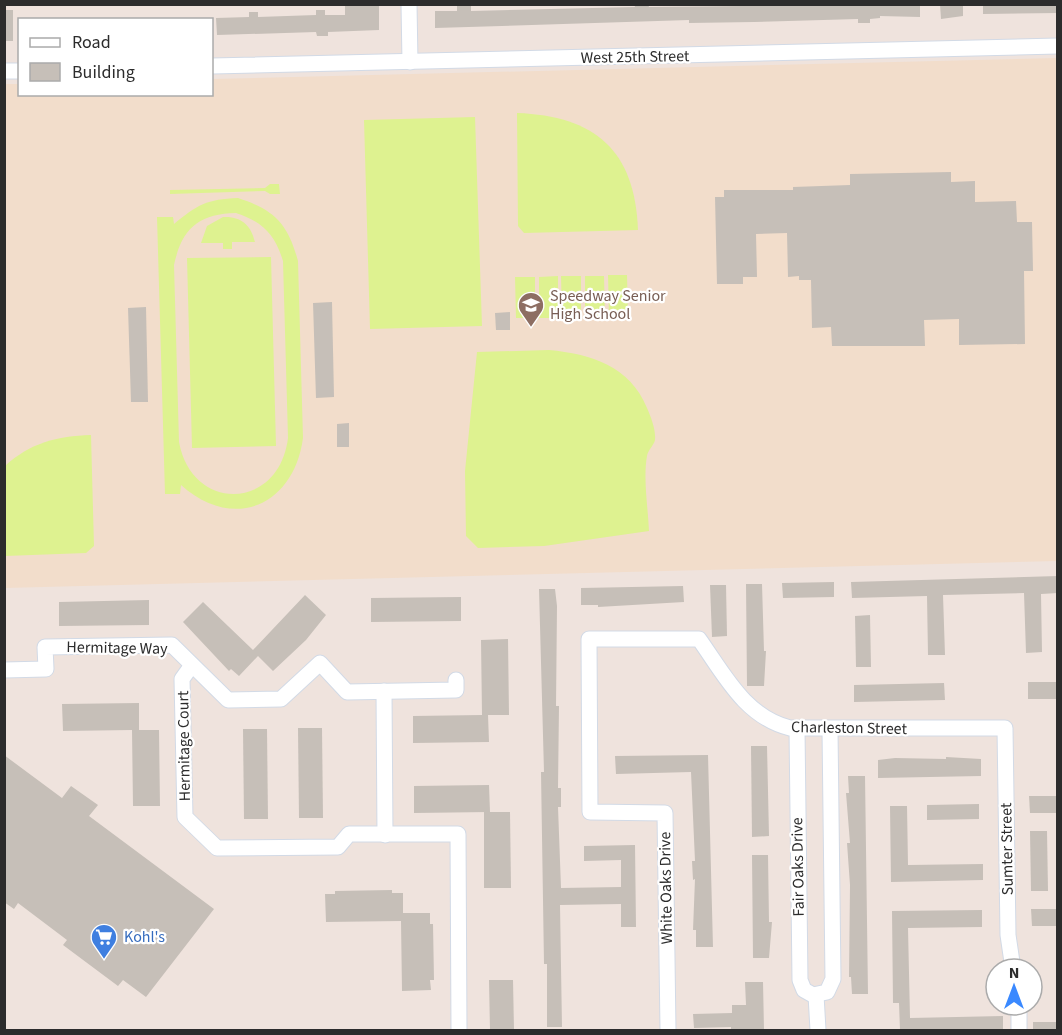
<svg xmlns="http://www.w3.org/2000/svg" width="1062" height="1035" viewBox="0 0 1062 1035" font-family="'Source Sans 3',sans-serif">
<style>
.education{fill:#f2ddcb}
.pitch{fill:#def290;fill-rule:evenodd}
.building{fill:#c6bfb8}
.lines{fill:none;stroke-linecap:round;stroke-linejoin:round}
.minor-casing{stroke:#d2dae6;stroke-width:17}
.minor{stroke:#fff;stroke-width:15}
.labels{text-anchor:middle;dominant-baseline:central;stroke-width:4.5;stroke-linejoin:round;paint-order:stroke}
.street-label{font-size:16px;fill:#2c2c2c;stroke:#fff}
.education-label{font-size:16px;fill:#785e54;stroke:#fff;text-anchor:start}
.shop-label{font-size:16px;fill:#366cbe;stroke:#fff;text-anchor:start}
</style>
<rect width="100%" height="100%" fill="#efe3dd"/>
<polygon class="education" points="1057,58 1057,561 5,588 4,84 19,84 20,94 212,94 212,79"/>
<g class="pitch">
<path d="M517,113c78,3 118,37 121,117l-114,3 -6,-7z"/>
<polygon points="475,117 482,326 370,329 364,120"/>
<polygon points="270,184 279,184 280,194 270,194 265,191 170,194 170,190 265,188"/>
<path d="M238,198c37,12 50,26 60,63l5,177c-9,68 -70,94 -122,47l-1,9h-15l-8,-277h16l1,7c23,-19 33,-25 64,-26zM236,213c27,9 39,22 47,48l5,177c-9,73 -96,75 -109,4l-5,-177c8,-37 25,-51 62,-52z"/>
<path d="M223,217c18,-1 28,8 32,25h-23v7h-9v-6h-22l6,-17z"/>
<polygon points="271,257 276,446 192,448 187,258"/>
<polygon points="608,275 627,275 628,316 609,316"/>
<polygon points="558,276 558,318 539,318 539,277"/>
<polygon points="561,276 581,276 581,317 562,317"/>
<polygon points="585,276 604,276 605,317 585,317"/>
<polygon points="515,277 535,277 535,318 516,318"/>
<path d="M549,350c42,4 81,16 98,58 4,9 9,22 8,32 -1,5 -7,10 -8,16 -4,23 1,51 2,75l-105,15 -66,2 -12,-12 -1,-65 12,-119z"/>
<path d="M91,435l3,111 -8,7 -81,3v-90c25,-23 52,-30 86,-31z"/>
</g>
<g class="building">
<polygon points="345,4 379,6 379,30 328,32 328,36 317,36 316,32 217,35 216,18 249,17 249,12 258,12 258,17 316,15 316,10 325,10 325,15 345,15"/>
<polygon points="457,4 471,4 471,11 635,7 634,4 648,4 649,7 920,4 920,17 880,16 880,18 870,19 870,23 858,23 858,19 754,22 689,23 689,20 435,28 435,11 457,11"/>
<polygon points="940,4 963,4 963,16 941,19"/>
<polygon points="983,4 1058,4 1058,13 983,14"/>
<rect x="4" y="10" width="9" height="31"/>
<polygon points="951,172 951,182 975,181 975,202 1016,201 1017,222 1032,222 1033,271 1024,271 1025,344 959,345 959,319 924,320 925,346 832,346 831,327 812,328 811,280 799,280 799,276 788,277 787,233 756,234 757,277 743,277 743,284 717,284 715,197 724,197 724,190 793,190 793,187 850,185 850,174"/>
<polygon points="332,302 334,397 316,398 313,303"/>
<polygon points="146,307 148,402 131,402 128,308"/>
<polygon points="510,312 510,330 496,330 495,313"/>
<polygon points="349,423 349,447 337,447 337,424"/>
<polygon points="1058,576 1058,593 1041,594 1042,652 1026,653 1024,593 943,595 945,655 928,655 927,596 852,598 851,582"/>
<polygon points="834,582 834,597 783,598 782,583"/>
<polygon points="746,584 762,584 764,651 766,651 764,686 747,686"/>
<polygon points="710,585 726,585 727,636 712,637"/>
<polygon points="683,586 684,602 598,607 598,605 581,605 581,588"/>
<polygon points="539,589 555,589 557,606 556,706 559,706 558,788 561,788 561,807 558,807 561,888 621,887 621,860 584,861 584,846 635,845 636,927 621,927 621,904 560,905 562,1027 547,1027 547,964 544,964 541,772 544,772"/>
<polygon points="305,595 326,615 306,640 273,671 258,656 239,676 231,669 229,671 183,622 203,602 253,650"/>
<polygon points="461,597 461,621 371,622 371,598"/>
<polygon points="149,600 149,625 59,626 59,602"/>
<polygon points="870,615 871,667 856,667 855,616"/>
<polygon points="508,639 509,715 488,715 489,742 413,743 413,716 482,715 481,640"/>
<rect x="1028" y="682" width="30" height="17"/>
<polygon points="944,683 945,700 854,702 854,685"/>
<polygon points="139,703 139,730 159,730 160,806 133,806 132,730 63,731 62,704"/>
<polygon points="298,728 322,728 323,818 299,818"/>
<polygon points="243,729 267,729 268,819 244,819"/>
<polygon points="751,746 767,746 769,836 752,837"/>
<polygon points="4,755 62,798 71,786 98,805 89,816 214,909 146,997 123,980 118,986 63,945 67,940 18,903 14,909 4,902"/>
<polygon points="708,755 713,947 696,947 696,930 693,930 695,879 693,880 692,861 695,861 691,772 616,774 615,756"/>
<polygon points="946,757 981,759 981,776 878,778 878,760 895,758 946,759"/>
<polygon points="848,776 865,776 868,994 852,994 851,977 849,977 850,885 847,843 850,843 846,793 849,793"/>
<polygon points="489,785 490,812 414,813 414,786"/>
<polygon points="1029,796 1058,796 1058,813 1030,813"/>
<polygon points="979,804 979,819 927,820 927,805"/>
<polygon points="890,806 907,806 908,865 983,864 983,880 891,882"/>
<polygon points="484,812 510,812 511,888 484,888"/>
<polygon points="1030,831 1047,831 1048,891 1031,891"/>
<polygon points="752,855 768,855 769,922 772,922 769,958 753,958"/>
<polygon points="392,890 392,893 403,893 403,913 430,913 430,924 433,924 434,980 430,980 431,990 402,991 401,921 326,922 325,894 335,894 335,891"/>
<polygon points="1031,909 1058,909 1058,926 1032,926"/>
<polygon points="982,910 982,927 908,928 910,1018 1003,1016 1003,1030 900,1030 899,1003 893,1003 892,911"/>
<polygon points="489,980 513,980 514,1030 490,1030"/>
<polygon points="745,982 763,982 764,1030 731,1030 731,1027 694,1028 693,1014 732,1013 732,1005 746,1005"/>
<rect x="1033" y="1022" width="25" height="8"/>
</g>
<g class="lines">
<g class="minor-casing">
<g id="minor">
<polyline points="409,4 410,62"/>
<polyline points="212,66 1058,46"/>
<polyline points="4,71 20,71"/>
<polyline points="192,665 182,679 185,817 217,848 338,847 349,834 458,834 459,1030"/>
<polyline points="4,670 46,669 45,647 172,645 228,700 281,699 320,663 347,692 456,690 456,680"/>
<polyline points="384,691 385,835"/>
<polyline points="797,729 800,980 804,990 813,995 827,992 833,979 830,730"/>
<polyline points="816,995 818,1030"/>
<polyline points="1019,1005 1019,1030"/>
<path d="M668,1030l-3,-217 -75,-1 -1,-173h110c25,35 46,78 91,89h215l3,207 5,34"/>
</g>
</g>
<use href="#minor" class="minor"/>
</g>
<defs>
<g id="school-pin" transform="scale(1.35)"><path d="M0 17L-7.5 6A9.5 9.5 0 1 1 7.5 6Z" fill="#8d6e63" stroke="#fff"/><path d="M0-5L7-2L0 1L-7-2ZM-4 1L0 2.5L4 1V4Q0 6-4 4Z" fill="#fff"/></g>
<g id="supermarket-pin" transform="scale(1.35)"><path d="M0 17L-7.5 6A9.5 9.5 0 1 1 7.5 6Z" fill="#3f7fe0" stroke="#fff"/><path d="M-6-5.5h2.5l.6 2H6L4.5 2H-2.5L-4.4-4H-6ZM-1.5 3.2a1.3 1.3 0 1 0 .1 0ZM3 3.2a1.3 1.3 0 1 0 .1 0Z" fill="#fff"/></g>
</defs>
<g fill-rule="evenodd">
<use href="#school-pin" x="531" y="305"/>
<use href="#supermarket-pin" x="104" y="937"/>
</g>
<g class="labels">
<g class="street-label">
<text transform="translate(635 57) rotate(-1)">West 25th Street</text>
<text transform="translate(117 648) rotate(1)">Hermitage Way</text>
<text transform="translate(849 728) rotate(1)">Charleston Street</text>
<text transform="translate(184 746) rotate(-91)">Hermitage Court</text>
<text transform="translate(1007 849) rotate(-91)">Sumter Street</text>
<text transform="translate(798 867) rotate(-91)">Fair Oaks Drive</text>
<text transform="translate(666 888) rotate(-91)">White Oaks Drive</text>
</g>
<g class="education-label">
<text x="550" y="296">Speedway Senior<tspan x="550" dy="18">High School</tspan></text>
</g>
<g class="shop-label">
<text x="124" y="937">Kohl's</text>
</g>
</g>
<rect width="1062" height="1035" fill="none" stroke="#2c2c2c" stroke-width="12"/>
<rect x="18" y="18" width="195" height="78" fill="#ffffff" stroke="#ababab" stroke-width="1.5"/>
<rect x="30" y="38" width="30" height="9" fill="#ffffff" stroke="#ababab" stroke-width="1.5"/>
<text x="72" y="48" font-size="18" fill="#2c2c2c">Road</text>
<rect x="30" y="63" width="30" height="18" fill="#c6bfb8" stroke="#ababab" stroke-width="1.5"/>
<text x="72" y="78" font-size="18" fill="#2c2c2c">Building</text>
<g transform="translate(1014 987)"><circle r="28" fill="#ffffff" stroke="#ababab" stroke-width="1.5"/>
<path d="M0-4.5L10 22L0 15L-10 22Z" fill="#3a89ff"/>
<text y="-9" font-size="16" font-weight="bold" text-anchor="middle" fill="#2c2c2c">N</text>
</g>
</svg>
